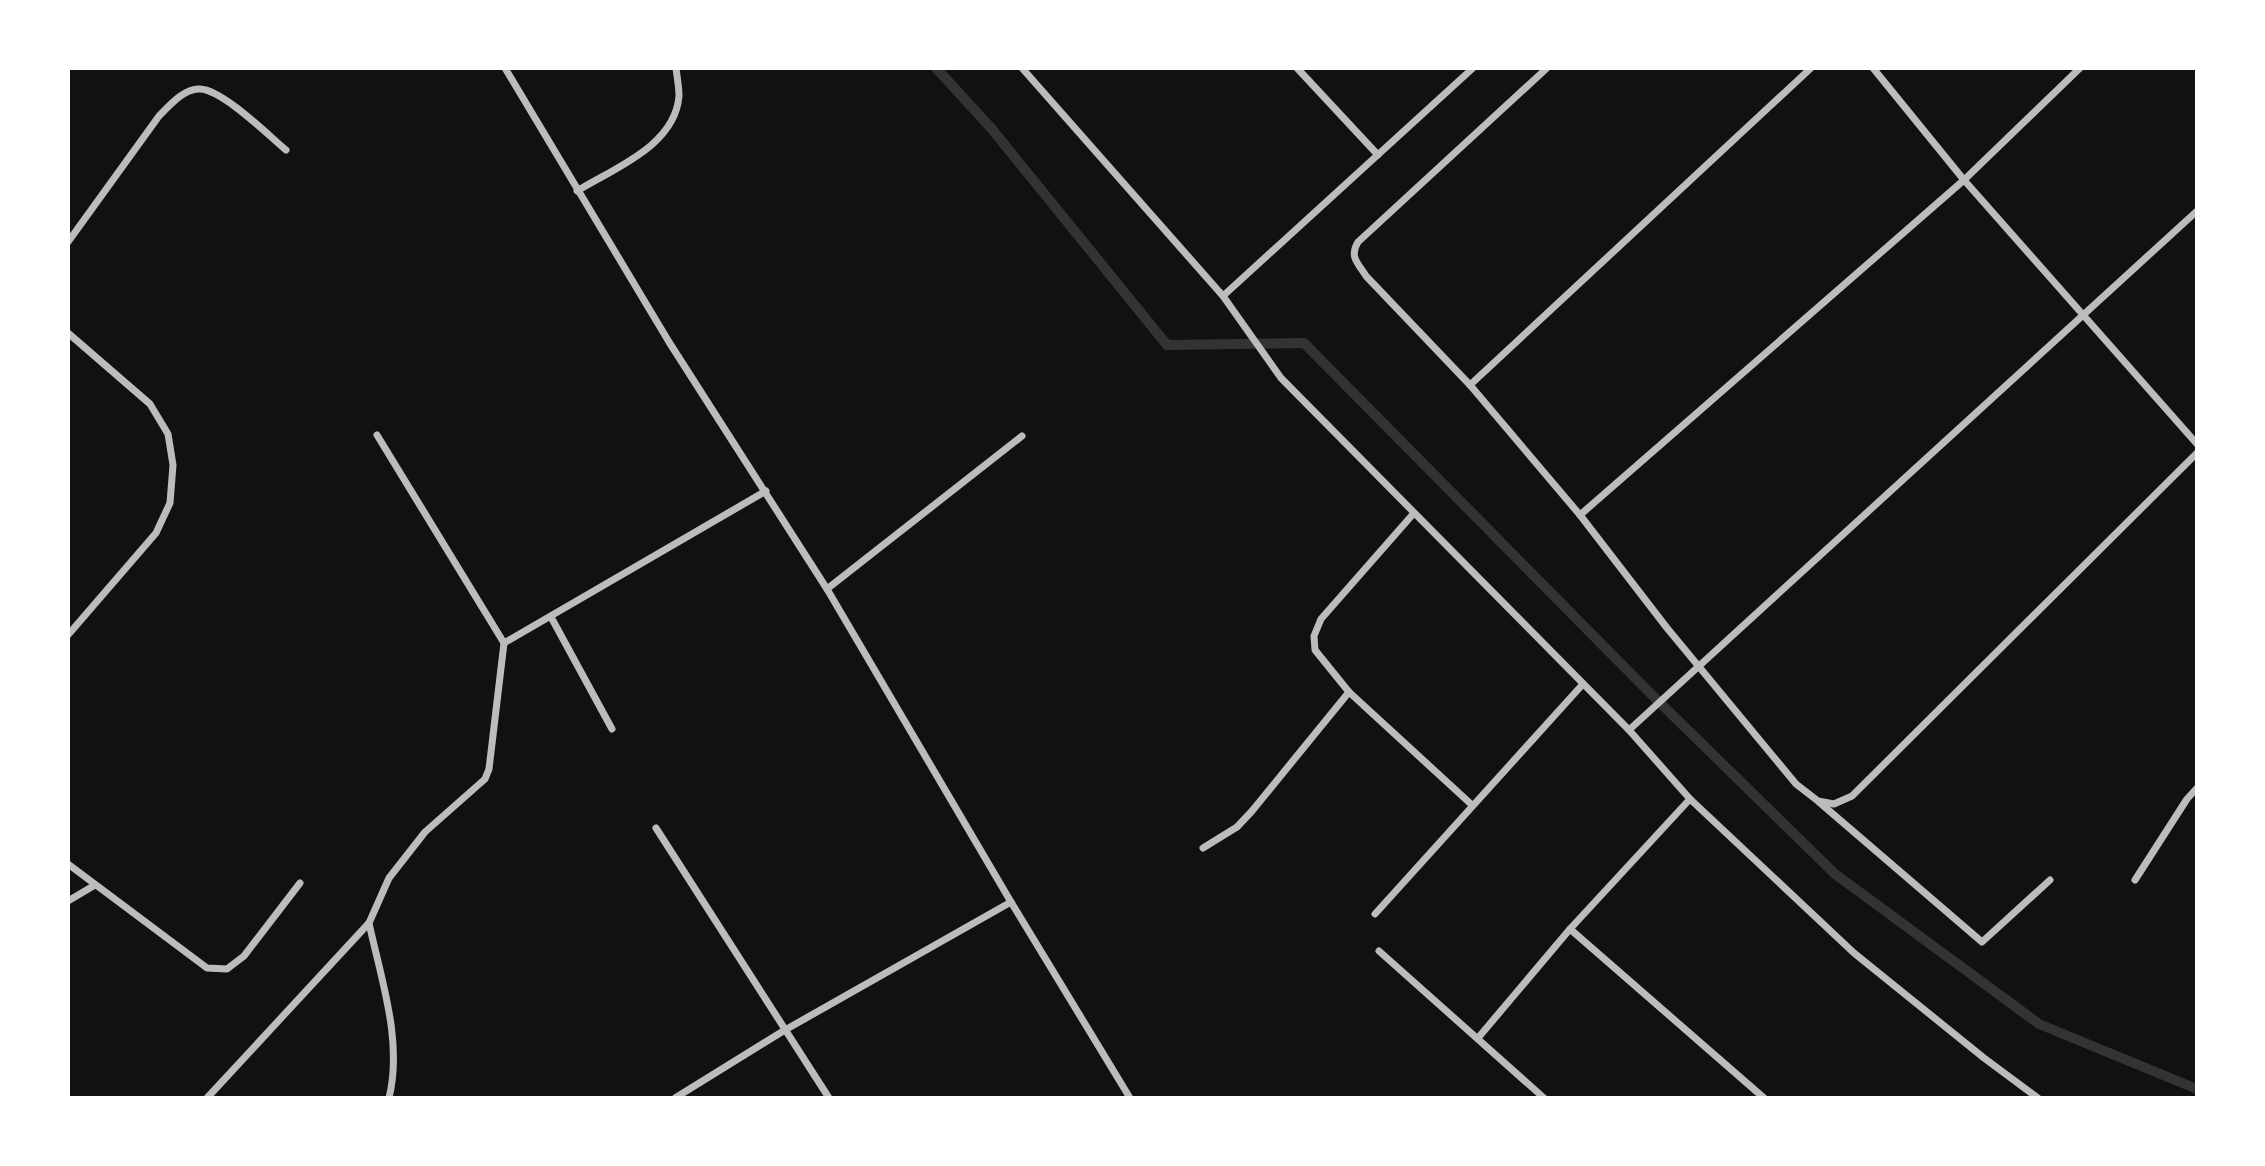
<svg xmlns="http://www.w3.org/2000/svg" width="2265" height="1166" viewBox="0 0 2265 1166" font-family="Lato,sans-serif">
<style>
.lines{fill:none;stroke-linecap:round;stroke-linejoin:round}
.stream{stroke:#333;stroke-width:10}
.minor{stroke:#bcbcbc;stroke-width:7}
</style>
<rect width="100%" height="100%" fill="#111"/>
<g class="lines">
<polyline class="stream" points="936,68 991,128 1167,345 1304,343 1651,694 1835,874 2039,1024 2197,1089"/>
<g class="minor">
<polyline points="505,68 669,342 827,589 1011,902 1130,1098"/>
<polyline points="1022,68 1223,296 1281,378 1629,730 1690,799 1854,953 1984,1058 2038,1098"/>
<polyline points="1297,68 1378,155"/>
<path d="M1547,68l-189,174c-9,15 0,21 8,34l104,109 110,130 87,113 129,156 22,17 16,3 18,-8 345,-343"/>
<polyline points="1873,68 1964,180 2197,444"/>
<path d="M577,191c37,-23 98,-45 102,-95 0,-9 -2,-19 -3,-28"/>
<path d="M68,242l91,-126c10,-10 25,-28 41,-27 23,1 68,46 86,61"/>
<polyline points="1223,296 1473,68"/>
<polyline points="68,333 150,404 168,434 173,465 170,503 156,533 68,635"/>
<polyline points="1470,385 1811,68"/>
<polyline points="377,435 504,643"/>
<polyline points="1414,513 1321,619 1314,636 1315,650 1349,692 1472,805"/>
<polyline points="1580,515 1964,180 2080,68"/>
<polyline points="827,589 1022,436"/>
<polyline points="551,617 612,729"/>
<polyline points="1629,730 2197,211"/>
<polyline points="1819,802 1982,942 2050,880"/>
<polyline points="656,828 829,1098"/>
<polyline points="1203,848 1237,827 1252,811 1349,692"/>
<polyline points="68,864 207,968 227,969 244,956 300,883"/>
<polyline points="2135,880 2187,799 2197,788"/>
<polyline points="68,901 95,885"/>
<polyline points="1375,914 1583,684"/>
<path d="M369,923c12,56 34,118 20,175"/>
<polyline points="1570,929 1764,1098"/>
<polyline points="1379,951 1544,1098"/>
<polyline points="1478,1038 1570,929 1690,799"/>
<polyline points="207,1098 369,923 389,878 425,832 485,779 489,769 504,643 766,491"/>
<polyline points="675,1098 785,1030 1011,902"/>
</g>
</g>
<rect width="2265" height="1166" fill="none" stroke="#ffffff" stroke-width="140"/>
</svg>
